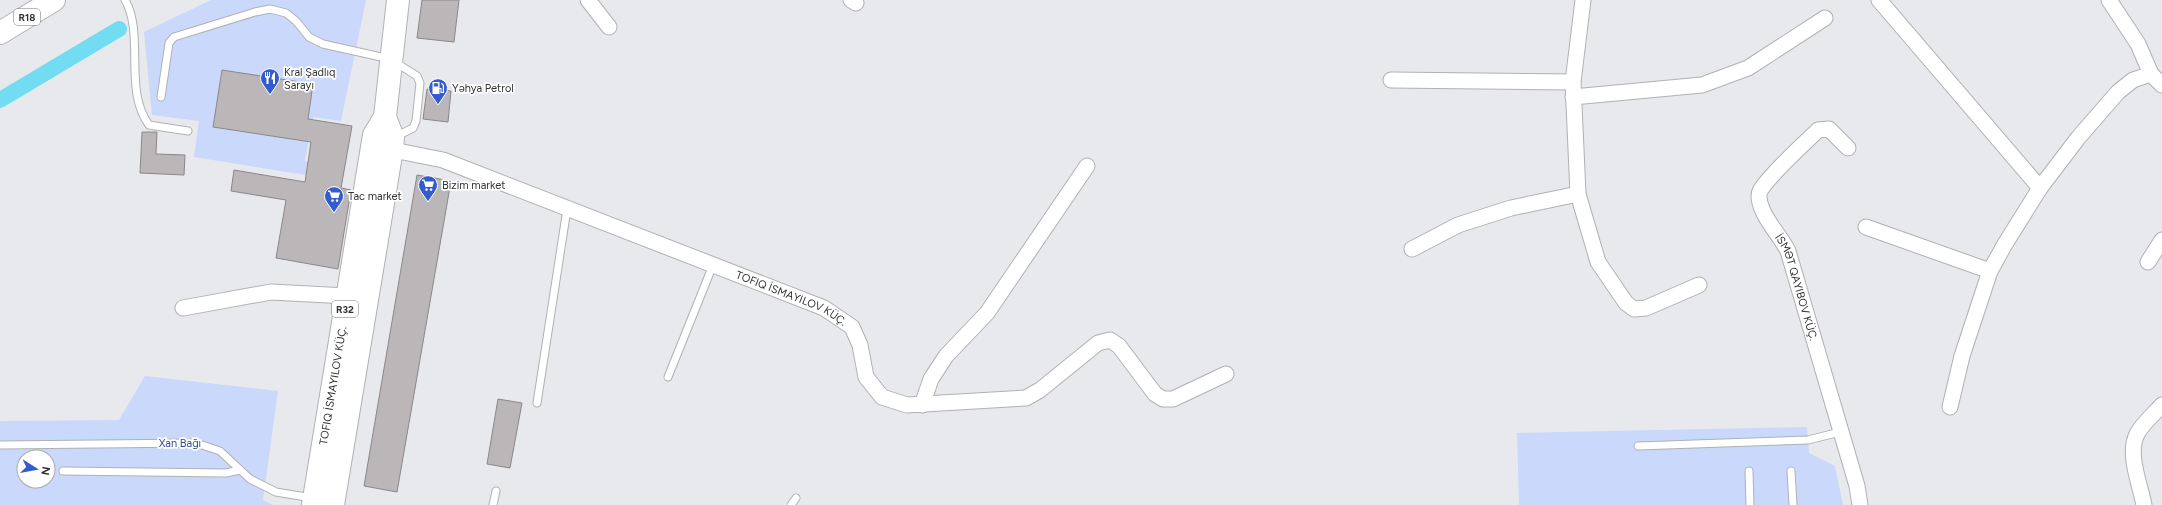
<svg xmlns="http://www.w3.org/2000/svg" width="2162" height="505" viewBox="0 0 2162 505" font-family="Figtree,sans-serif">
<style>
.green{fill:#cad8fb;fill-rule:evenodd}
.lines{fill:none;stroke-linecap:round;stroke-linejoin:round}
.canal{stroke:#72dcf2;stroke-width:16}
.building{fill:#bbb7b8;stroke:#8a8788}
.service-casing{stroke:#b0b1b3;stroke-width:9}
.minor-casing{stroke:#b0b1b3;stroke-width:17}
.primary-casing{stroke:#b0b1b3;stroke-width:24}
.service{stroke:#fff;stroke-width:7}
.minor{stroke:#fff;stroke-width:15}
.primary{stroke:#fff;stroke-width:22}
.labels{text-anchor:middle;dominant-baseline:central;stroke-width:3.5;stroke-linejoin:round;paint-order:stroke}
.shield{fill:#fff;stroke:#707071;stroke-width:1}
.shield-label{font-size:10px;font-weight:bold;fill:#333334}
.poi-label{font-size:11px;fill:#333334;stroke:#fff;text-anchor:start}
.street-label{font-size:11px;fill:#333334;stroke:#fff}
.park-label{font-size:11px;fill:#334b9a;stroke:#fff}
</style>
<rect width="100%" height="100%" fill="#e8e9ec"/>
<g class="green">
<polygon points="211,0 366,0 341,121 313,117 305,161 338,167 336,180 194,157 199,121 152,115 144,32"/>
<path d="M145,376l133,15 -15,109 10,5h-273v-84l119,-1zM24,457h24v24h-24z"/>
<polygon points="1807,427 1809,453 1835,466 1843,505 1519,505 1517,433"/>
</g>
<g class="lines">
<polyline class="canal" points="0,100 119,29"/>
</g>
<g class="building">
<polygon points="422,0 459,0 454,42 417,38"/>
<polygon points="222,70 313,84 308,119 352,126 341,188 351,190 338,269 276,258 286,200 231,191 234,170 305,182 311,142 213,127"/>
<polygon points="427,89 451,91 448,122 423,119"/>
<polygon points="142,132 157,132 156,154 185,155 184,175 140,173"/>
<polygon points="417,175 451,181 397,492 364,486"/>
<polygon points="498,399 522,403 510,468 487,464"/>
</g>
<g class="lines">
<g class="service-casing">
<g id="service">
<path d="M125,0c20,34 -2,90 24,125l39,6"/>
<polyline points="161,97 169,43 174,37 255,12 270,9 286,13 296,21 309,37 323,44 390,59 417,76 420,83 416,121 413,128 395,137"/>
<polyline points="668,377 713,265"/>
<polyline points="537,403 567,209"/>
<polyline points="0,445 196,443 220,451 250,479 276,492 312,498"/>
<polyline points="1638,446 1808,440 1840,432"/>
<polyline points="63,471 226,473 240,470"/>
<polyline points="1749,471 1750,505"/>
<polyline points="1791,471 1793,505"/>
<polyline points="493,505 496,491"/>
<polyline points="791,505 796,498"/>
</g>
</g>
<g class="minor-casing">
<g id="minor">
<polyline points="588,0 609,27"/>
<polyline points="851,0 856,3"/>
<polyline points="1583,0 1573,82 1578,194 1598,262 1626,303 1634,309 1646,308 1699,285"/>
<polyline points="1879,0 2040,188"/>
<polyline points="2109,0 2138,44 2151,74"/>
<polyline points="1391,80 1573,82"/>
<polyline points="1573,97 1702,85 1748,68 1825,18"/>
<path id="s1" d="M383,148l60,12 381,148 28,19 8,18 6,32 16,20 25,8 119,-7 14,-8 58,-47 12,-3 9,6 36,48 8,5h10l53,-25"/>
<path id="s2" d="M1848,148l-19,-19 -11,1c-15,15 -49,45 -58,61 -2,5 0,13 2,18 6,15 19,28 26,42l69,235 3,19"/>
<polyline points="1866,227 1990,271"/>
<polyline points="1412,249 1458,225 1511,208 1578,194"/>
<polyline points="2148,262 2162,240"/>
<polyline points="183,308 271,292 347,296"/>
<polyline points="922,405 931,379 946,356 987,313 1087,166"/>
<polyline points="1950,407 1962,356 1990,271 2005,244 2040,188 2078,138 2118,92 2133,80 2151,74 2162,85"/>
<path d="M2144,505c-4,-21 -17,-51 -7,-71 5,-10 17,-20 25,-29"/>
</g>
</g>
<g class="primary-casing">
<g id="primary">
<polyline points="0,33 54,0"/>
<path id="s3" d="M313,505l59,-358 2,-12 11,-18"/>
<polyline points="333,505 392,149 393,138 385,117 398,0"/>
</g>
</g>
<use href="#service" class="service"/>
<use href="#minor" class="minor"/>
<use href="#primary" class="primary"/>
</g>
<defs>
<g id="restaurant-pin" transform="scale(1)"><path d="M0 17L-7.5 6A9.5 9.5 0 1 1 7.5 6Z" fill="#335ccc" stroke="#fff"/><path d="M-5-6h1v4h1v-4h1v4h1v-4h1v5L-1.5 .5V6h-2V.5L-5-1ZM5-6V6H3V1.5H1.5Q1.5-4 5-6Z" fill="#fff"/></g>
<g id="fuel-pin" transform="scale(1)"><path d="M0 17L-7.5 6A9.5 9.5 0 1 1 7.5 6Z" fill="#335ccc" stroke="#fff"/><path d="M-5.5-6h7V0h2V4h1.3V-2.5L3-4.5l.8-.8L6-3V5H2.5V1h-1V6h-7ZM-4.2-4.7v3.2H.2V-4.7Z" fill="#fff"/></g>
<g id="supermarket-pin" transform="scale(1)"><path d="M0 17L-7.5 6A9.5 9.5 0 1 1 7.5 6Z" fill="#335ccc" stroke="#fff"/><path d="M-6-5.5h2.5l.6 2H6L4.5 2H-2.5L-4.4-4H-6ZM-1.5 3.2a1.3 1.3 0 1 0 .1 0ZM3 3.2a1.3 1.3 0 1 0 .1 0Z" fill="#fff"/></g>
</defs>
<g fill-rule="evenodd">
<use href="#restaurant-pin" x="270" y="78"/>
<use href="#fuel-pin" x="438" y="88"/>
<use href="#supermarket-pin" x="428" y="185"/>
<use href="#supermarket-pin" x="334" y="196"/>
</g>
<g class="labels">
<g class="shield">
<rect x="14" y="9" width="26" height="16" rx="3"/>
<rect x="332" y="301" width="26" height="16" rx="3"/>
</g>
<g class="shield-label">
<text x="27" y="17">R18</text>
<text x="345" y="309">R32</text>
</g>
<g class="poi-label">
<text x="284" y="72">Kral Şadlıq<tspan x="284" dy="13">Sarayı</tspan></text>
<text x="452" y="88">Yəhya Petrol</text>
<text x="442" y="185">Bizim market</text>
<text x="348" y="196">Tac market</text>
</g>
<g class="street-label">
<text stroke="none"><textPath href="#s2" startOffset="227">İSMƏT QAYIBOV KÜÇ.</textPath></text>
<text stroke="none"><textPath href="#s1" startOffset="436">TOFIQ İSMAYILOV KÜÇ.</textPath></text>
<text stroke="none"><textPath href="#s3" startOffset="121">TOFIQ İSMAYILOV KÜÇ.</textPath></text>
</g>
<g class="park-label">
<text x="180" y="443">Xan Bağı</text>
</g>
</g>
<g transform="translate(36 469) rotate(101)"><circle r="19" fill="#ffffff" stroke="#adadae"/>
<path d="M0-3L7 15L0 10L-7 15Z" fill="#335ccc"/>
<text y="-6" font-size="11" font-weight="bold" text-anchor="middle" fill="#333334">N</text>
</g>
</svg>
